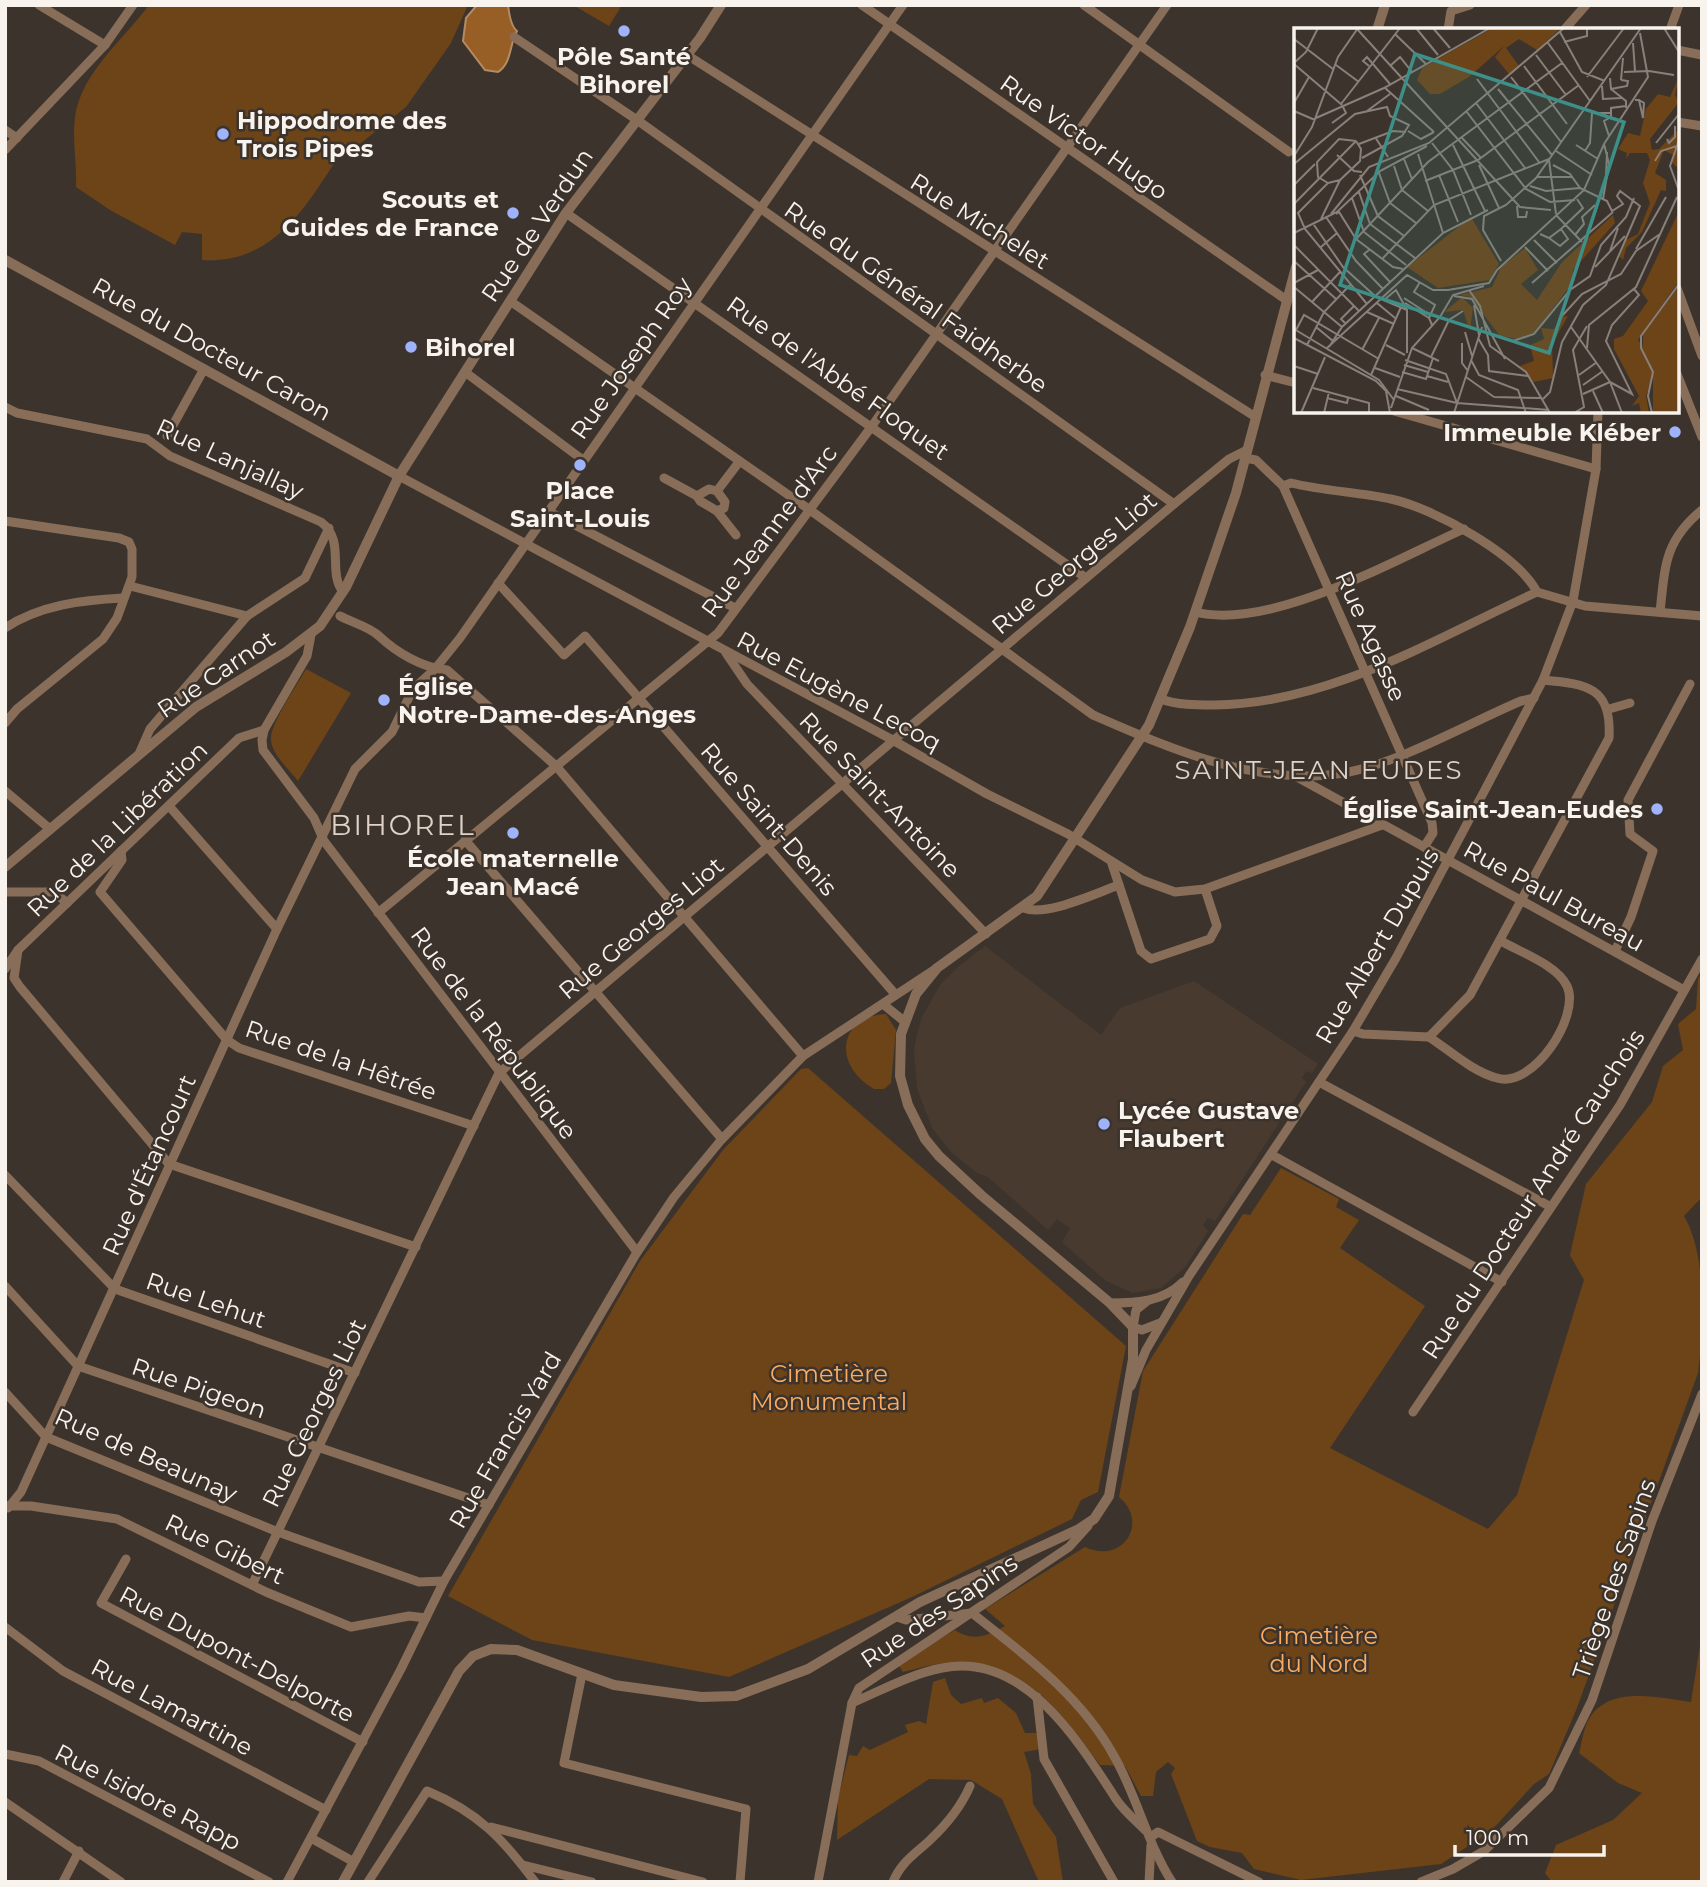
<svg xmlns="http://www.w3.org/2000/svg" width="1707" height="1887" viewBox="0 0 1707 1887" font-family="Montserrat,sans-serif">
<style>
.built{fill:#483a2e}
.green{fill:#6d4318}
.water{fill:#975e26;stroke:#b48b62;stroke-width:2}
.lines{fill:none;stroke-linecap:round;stroke-linejoin:round}
.minor{stroke:#886e58;stroke-width:9}
.tertiary{stroke:#886e58;stroke-width:10}
.poi-dot{fill:#9fb3fd;stroke:#3c342c;stroke-width:2.5}
.labels{text-anchor:middle;dominant-baseline:central;stroke-width:5;stroke-linejoin:round;paint-order:stroke}
.poi-label{font-size:24px;font-weight:bold;fill:#f9f3ee;stroke:#3c342c;text-anchor:start}
.street-label{font-size:24px;fill:#f9f3ee;stroke:#3c342c}
.park-label{font-size:24px;fill:#fcab5f;stroke:#3c342c}
.neighbourhood-label{font-size:26px;letter-spacing:2px;fill:#ded2c9;stroke:#3c342c}
.quarter-label{font-size:28px;letter-spacing:2px;fill:#ded2c9;stroke:#3c342c}
.inset-road{fill:none;stroke:#88807a;stroke-width:2}
.view{fill:#3e8f88;fill-opacity:0.15;stroke:#3e8f88;stroke-width:3.5}
.inset-edge{fill:none;stroke:#f9f3ee;stroke-width:3.5}
</style>
<rect width="100%" height="100%" fill="#3c342c"/>
<polygon class="built" points="985,946 1101,1035 1120,1008 1194,981 1318,1064 1312,1073 1306,1071 1302,1078 1306,1082 1215,1221 1208,1218 1203,1225 1208,1231 1186,1266 1161,1288 1133,1293 1106,1281 1062,1242 1070,1228 1057,1219 1048,1230 988,1177 977,1173 952,1153 932,1128 917,1088 914,1049 917,1034 922,1017 940,985 958,967"/>
<g class="green">
<path d="M149,5h319l-17,38 -45,64 -50,40 -8,-5c-37,55 -69,123 -146,118v-26l-20,-2 -7,13 -65,-35 -34,-23c1,-23 -4,-47 -1,-70 6,-44 49,-78 74,-112z"/>
<polygon points="573,5 622,5 609,26"/>
<path d="M306,669l45,24 -53,88c-8,-11 -27,-27 -27,-42 -1,-15 27,-55 35,-70z"/>
<path d="M1702,972v225l-18,19c23,39 20,111 14,157l-121,335 -28,66 -15,10 -43,47 -50,33 -140,16 -47,-11 -12,-16 -32,-6 -13,-6 -26,-67 4,-6 -7,-6 -12,10 -3,24h-12l-16,-30 -25,-1c-41,-55 -76,-107 -154,-102 -14,1 -29,6 -43,9l-6,-9 58,-33c18,12 32,6 50,-4l-20,-17 100,-62c37,18 65,-24 34,-50l24,-126 100,-157 7,1 31,-47 58,31 -3,8 23,13 -19,28 85,58 -95,142 158,81 29,-34 67,-215 -14,-25 16,-71 66,-82 11,-36 20,-16 -5,-26 18,-15 2,-30z"/>
<path d="M886,1014l10,16 -5,53 -7,6h-10c-42,-24 -36,-72 12,-75z"/>
<polygon points="808,1068 1126,1346 1098,1492 1081,1500 1072,1519 912,1597 729,1677 532,1640 448,1596 640,1261 723,1150 801,1069"/>
<path d="M1702,1633v249h-150l-7,-9 11,-28 57,-25 29,-27 -24,-10 -39,-30c3,-10 4,-23 9,-32 19,-37 72,-23 103,-19z"/>
<polygon points="945,1678 951,1695 961,1704 982,1698 984,1703 998,1698 1016,1713 1025,1733 1040,1733 1041,1749 1024,1752 1031,1774 1033,1804 1056,1837 1063,1882 1039,1882 1002,1799 971,1780 929,1779 837,1840 838,1798 849,1755 857,1756 863,1746 870,1750 908,1732 905,1725 919,1721 926,1724 933,1682"/>
</g>
<path class="water" d="M477,5h31c1,7 2,21 9,26 -8,14 -5,32 -19,41l-13,-2 -22,-29 3,-23z"/>
<g class="lines">
<g class="minor">
<polyline points="39,5 105,45"/>
<polyline points="862,5 1285,299"/>
<polyline points="1084,5 1289,152"/>
<polyline points="1448,30 1451,11 1470,5"/>
<polyline points="1564,30 1586,5"/>
<polyline points="1670,30 1679,5"/>
<polyline points="514,37 637,120 1174,504"/>
<polyline points="1677,50 1702,55"/>
<polyline points="687,55 1254,416"/>
<polyline points="1677,122 1702,126"/>
<polyline points="5,130 17,138"/>
<polyline points="5,150 105,45 133,5"/>
<polyline points="566,213 1086,578"/>
<polyline points="1677,288 1702,356"/>
<path d="M510,301l300,209 283,205c78,34 168,74 256,57 54,-11 120,-49 172,-71l13,-3"/>
<polyline points="465,372 583,460"/>
<polyline points="1677,374 1702,437"/>
<polyline points="1265,375 1296,383"/>
<path d="M5,407l12,6 130,26 23,17 151,66c25,19 6,49 22,70"/>
<polyline points="1394,411 1596,469"/>
<polyline points="167,436 204,369"/>
<polyline points="1244,458 1256,460 1283,486 1432,823 1433,833 1424,847"/>
<polyline points="399,476 889,738 987,794 1068,834 1142,880 1175,892 1205,889 1382,825"/>
<polyline points="664,478 697,496"/>
<path d="M1283,486l8,-3c33,8 67,9 100,16 42,9 126,55 146,93l48,14 117,10"/>
<polyline points="717,491 709,489 697,496 700,501 717,511 724,508 725,502 717,491 739,462"/>
<polyline points="548,511 735,608"/>
<polyline points="717,511 736,535"/>
<polyline points="5,521 119,538 129,542 132,549 132,577 117,618 103,639 17,709 5,723"/>
<polyline points="498,583 564,655 585,636 895,994"/>
<polyline points="130,586 247,616 305,578 329,528"/>
<path d="M1195,612c76,19 199,-52 269,-83"/>
<path d="M1660,612c5,-45 4,-71 42,-102"/>
<path d="M340,616c11,6 30,11 39,20 17,16 43,32 68,34l109,96 247,290"/>
<path d="M5,628c35,-23 77,-28 118,-30"/>
<polyline points="311,635 307,656 264,730 262,740 263,750 314,818 324,841 637,1252"/>
<polyline points="726,653 747,684 986,934"/>
<path d="M1161,699c16,6 35,6 53,6 116,-1 220,-66 323,-113"/>
<polyline points="1609,709 1630,703"/>
<polyline points="139,754 150,729 247,616"/>
<polyline points="1297,777 1684,990"/>
<polyline points="5,791 50,829"/>
<polyline points="169,806 277,929"/>
<polyline points="465,840 722,1139"/>
<polyline points="121,851 122,860 100,892 227,1040 239,1048 474,1126"/>
<polyline points="1112,864 1141,951 1151,959 1210,939 1217,926 1205,889"/>
<polyline points="5,892 54,892 67,903"/>
<path d="M1024,908c22,9 72,-15 95,-23"/>
<polyline points="378,913 718,633 872,426 1167,5"/>
<polyline points="18,950 14,978 20,987 169,1164 416,1247"/>
<polyline points="1615,951 1631,917 1653,851 1630,834 1628,800 1690,684"/>
<polyline points="5,969 18,950 239,738 264,730"/>
<polyline points="883,1004 905,1022"/>
<path d="M1353,1031l10,3 66,3 41,-42 139,-257c3,-51 -22,-54 -66,-58"/>
<path d="M1429,1037c20,13 44,35 68,41 36,11 84,-62 70,-92 -10,-21 -47,-34 -66,-45"/>
<polyline points="1319,1082 1551,1207"/>
<polyline points="1272,1155 1502,1282"/>
<polyline points="5,1175 115,1289 355,1373"/>
<polyline points="5,1286 78,1366 489,1505"/>
<polyline points="1146,1302 1136,1310 1133,1327 1142,1330 1160,1323"/>
<path d="M1110,1303c27,0 53,-1 73,-21"/>
<polyline points="1131,1386 1146,1350 1189,1276 1353,1031 1396,958 1543,680 1573,601 1596,469 1598,411"/>
<polyline points="5,1392 46,1437 278,1532 419,1582 444,1581"/>
<polyline points="1413,1412 1620,1105 1702,959"/>
<polyline points="6,1506 31,1506 117,1519 266,1592 351,1627 409,1616 426,1618"/>
<polyline points="8,1508 21,1492 277,929 355,769 392,732 413,689 435,669 460,638 903,5"/>
<polyline points="126,1559 101,1603 363,1742"/>
<polyline points="252,1585 499,1073 1174,504 1229,459 1245,451"/>
<path d="M897,1617l9,3 66,-7c53,42 109,83 142,143 23,40 33,87 58,126"/>
<polyline points="5,1627 63,1671 326,1810"/>
<polyline points="582,1674 564,1763 746,1809 740,1882"/>
<polyline points="1037,1697 1044,1759 1114,1882"/>
<path d="M852,1703c30,-13 59,-29 90,-35 82,-17 137,74 174,131 7,11 19,21 29,31"/>
<polyline points="5,1754 39,1761 269,1882"/>
<polyline points="5,1802 121,1882"/>
<polyline points="491,1827 703,1882"/>
<polyline points="1151,1837 1158,1832 1259,1882"/>
<polyline points="311,1838 354,1862"/>
<polyline points="523,1865 592,1882"/>
<polyline points="63,1882 79,1851"/>
<polyline points="287,1882 401,1669 444,1581 636,1254 674,1197 722,1139 803,1056 937,968"/>
<path d="M368,1882l59,-91c51,21 76,48 108,91"/>
<polyline points="818,1882 852,1703 859,1688 1069,1547 1088,1526"/>
<path d="M893,1882c8,-20 21,-27 37,-42 17,-16 31,-33 40,-54"/>
<polyline points="1149,1882 1151,1845"/>
<polyline points="1421,1882 1453,1869 1484,1851 1549,1788 1592,1700 1652,1521 1702,1394"/>
</g>
<g class="tertiary">
<polyline points="1377,30 1385,5"/>
<polyline points="5,260 399,476"/>
<polyline points="5,867 196,707 286,652 320,626 346,587 399,476 566,213 700,38 721,5"/>
<polyline points="343,1882 459,1671 473,1656 491,1649 517,1650 614,1685 701,1697 736,1696 808,1669 920,1602 1079,1529 1094,1519 1109,1496 1133,1359 1133,1327 1110,1303 981,1195 939,1156 925,1139 908,1105 900,1076 901,1034 916,994 937,968 1037,896 1149,725 1190,627 1236,493 1296,267"/>
</g>
</g>
<g class="poi-dot">
<circle cx="624" cy="31" r="7"/>
<circle cx="223" cy="134" r="7"/>
<circle cx="513" cy="213" r="7"/>
<circle cx="411" cy="347" r="7"/>
<circle cx="1675" cy="432" r="7"/>
<circle cx="580" cy="465" r="7"/>
<circle cx="384" cy="700" r="7"/>
<circle cx="1657" cy="809" r="7"/>
<circle cx="513" cy="833" r="7"/>
<circle cx="1104" cy="1124" r="7"/>
</g>
<g class="labels">
<g class="poi-label">
<text x="624" y="56" text-anchor="middle">Pôle Santé<tspan x="624" dy="28">Bihorel</tspan></text>
<text x="237" y="120">Hippodrome des<tspan x="237" dy="28">Trois Pipes</tspan></text>
<text x="499" y="199" text-anchor="end">Scouts et<tspan x="499" dy="28">Guides de France</tspan></text>
<text x="425" y="347">Bihorel</text>
<text x="1661" y="432" text-anchor="end">Immeuble Kléber</text>
<text x="580" y="490" text-anchor="middle">Place<tspan x="580" dy="28">Saint-Louis</tspan></text>
<text x="398" y="686">Église<tspan x="398" dy="28">Notre-Dame-des-Anges</tspan></text>
<text x="1643" y="809" text-anchor="end">Église Saint-Jean-Eudes</text>
<text x="513" y="858" text-anchor="middle">École maternelle<tspan x="513" dy="28">Jean Macé</tspan></text>
<text x="1118" y="1110">Lycée Gustave<tspan x="1118" dy="28">Flaubert</tspan></text>
</g>
<g class="street-label">
<text transform="translate(1084 137) rotate(35)">Rue Victor Hugo</text>
<text transform="translate(980 221) rotate(32)">Rue Michelet</text>
<text transform="translate(537 225) rotate(-56)">Rue de Verdun</text>
<text transform="translate(916 297) rotate(35)">Rue du Général Faidherbe</text>
<text transform="translate(212 349) rotate(29)">Rue du Docteur Caron</text>
<text transform="translate(631 358) rotate(-55)">Rue Joseph Roy</text>
<text transform="translate(838 378) rotate(35)">Rue de l'Abbé Floquet</text>
<text transform="translate(230 459) rotate(25)">Rue Lanjallay</text>
<text transform="translate(769 531) rotate(-53)">Rue Jeanne d'Arc</text>
<text transform="translate(1074 563) rotate(-40)">Rue Georges Liot</text>
<text transform="translate(1371 636) rotate(66)">Rue Agasse</text>
<text transform="translate(216 674) rotate(-34)">Rue Carnot</text>
<text transform="translate(839 691) rotate(28)">Rue Eugène Lecoq</text>
<text transform="translate(880 795) rotate(46)">Rue Saint-Antoine</text>
<text transform="translate(769 819) rotate(49)">Rue Saint-Denis</text>
<text transform="translate(117 829) rotate(-44)">Rue de la Libération</text>
<text transform="translate(1554 896) rotate(29)">Rue Paul Bureau</text>
<text transform="translate(641 928) rotate(-40)">Rue Georges Liot</text>
<text transform="translate(1377 946) rotate(-60)">Rue Albert Dupuis</text>
<text transform="translate(494 1033) rotate(53)">Rue de la République</text>
<text transform="translate(341 1060) rotate(19)">Rue de la Hêtrée</text>
<text transform="translate(149 1165) rotate(-66)">Rue d'Étancourt</text>
<text transform="translate(1533 1194) rotate(-57)">Rue du Docteur André Cauchois</text>
<text transform="translate(206 1300) rotate(19)">Rue Lehut</text>
<text transform="translate(199 1388) rotate(19)">Rue Pigeon</text>
<text transform="translate(314 1413) rotate(-64)">Rue Georges Liot</text>
<text transform="translate(505 1440) rotate(-60)">Rue Francis Yard</text>
<text transform="translate(146 1455) rotate(24)">Rue de Beaunay</text>
<text transform="translate(225 1549) rotate(26)">Rue Gibert</text>
<text transform="translate(1614 1579) rotate(-71)">Triège des Sapins</text>
<text transform="translate(939 1611) rotate(-34)">Rue des Sapins</text>
<text transform="translate(237 1654) rotate(28)">Rue Dupont-Delporte</text>
<text transform="translate(172 1707) rotate(28)">Rue Lamartine</text>
<text transform="translate(148 1797) rotate(27)">Rue Isidore Rapp</text>
</g>
<g class="park-label">
<text x="829" y="1373">Cimetière<tspan x="829" dy="28">Monumental</tspan></text>
<text x="1319" y="1635">Cimetière<tspan x="1319" dy="28">du Nord</tspan></text>
</g>
<g class="neighbourhood-label">
<text x="1319" y="770">SAINT-JEAN EUDES</text>
</g>
<g class="quarter-label">
<text x="403" y="825">BIHOREL</text>
</g>
</g>
<g transform="translate(1294 28)">
<rect width="385" height="385" fill="#3c342c"/>
<path d="M199,0h68l-24,22 -18,-11 -13,9 13,18 -10,8 -14,-17 9,-11 -35,31 -29,17h-10l-13,-14 5,-12zM385,49l-4,18 4,7 -29,37 2,11 7,-1 20,-20v40l-7,-6 1,-8 -9,-5 -9,23 11,7v11l-5,-1 -19,42 -16,16 -3,12 -4,-4 7,-16 12,-6 12,-31 -7,-20 7,-23 -3,-7h-17l-4,6 1,-6 -9,-4 10,-16 12,3 6,-27 12,-15 12,3zM385,183v70l-41,59 5,6v-12l36,-48v127h-26v-35l-7,17 3,18h-8l-2,-10 -7,3 7,-10 -25,-47v-10l9,-3 25,-35 -7,-10zM319,187l2,8 -42,47 2,10 -41,53 -17,6 -17,-3 -30,-39 -11,-2 33,-8 9,-20 24,-19 13,22 -17,14 16,16 25,-38zM177,189l28,47 -9,16 -52,8 -31,-21zM168,269l11,11 -3,23 -7,-21 -19,2zM274,288l-16,28 1,34 -20,4 -13,-16 14,-5 -4,-16 14,-6 -3,-11 13,1 7,-12z" fill="#6d4318"/>
<path class="inset-road" d="M122,0l22,27M139,0l17,20M370,0l15,24M63,1l163,178 31,3M266,4l22,40 23,9M101,6l31,30M0,11l39,30M270,14l23,-6v-8M254,15l42,58M339,15l2,28M242,27l30,40M0,35l12,-11 12,-24M0,36l48,41M42,37l23,17M75,38l-6,-5 4,-4 23,27M96,38l10,-9 12,15M230,38l43,58M355,43l25,4M330,44l25,-1M217,49l50,65M293,49l37,-49M316,50l1,11 15,12v7M183,51l62,83M327,52l2,-22M308,58l1,13 18,-1M90,59l50,45M204,61l54,66M317,61l16,-3 1,-5 -7,-1M341,72h4l4,18 1,-15 -5,-3M0,75l15,-26M182,75l49,65M47,76l59,-76M0,83l21,9M73,83l23,-17M172,83l60,78 24,13 25,-2M22,90l68,-30 106,-60M38,95l14,-10 -3,-6M114,103l13,8 13,-7M315,108l-5,-15 7,-4v-9l15,-2M81,109l13,20M168,110l19,20M373,111l2,4 6,-6v-11M138,115l21,27 18,45M362,115l23,-29M65,116l34,-13 13,1M159,117l32,66M282,117l22,14M383,118l-7,20 8,22M262,123l36,24M291,123l5,-8 2,-30h19M124,126l25,79M43,127l17,16 8,1M0,128l18,-29 26,-70 20,-29M110,131l8,20M255,132l7,54M361,133l6,-10 16,-5 2,-7M0,136l61,-50 32,-7 3,9 19,9 -7,11 -40,22M185,137l20,43M100,138l8,24 26,21M85,145l11,30 26,20M66,147l18,41 26,20M145,147l19,47M312,148l1,-24M243,149h36M131,153l53,-21 101,-75M34,155l-30,30 7,16 62,75M34,155l-10,-6 -1,-15 22,-23 17,2M34,155l12,-3 20,-19 1,-12 -5,-8M0,157l21,-21M236,158l16,5 34,-3M65,164l11,32 45,34M58,170l12,34 42,33M309,171l6,-35 -5,-20M0,176l62,-63M223,178l1,11h8l1,-6M37,186l38,-47 60,-24 135,-115M42,186l3,-2 17,27 37,28 10,2M263,188l25,26M32,189l30,44 27,28M27,191l19,-39M20,197l29,42 32,29M0,205l43,-21 43,-41 47,-25M246,206l9,4 12,-9 22,-21 -6,-9M281,207l9,-11 -2,-7 13,-12M255,210l11,8 8,-7 -7,-10M62,211l72,-77 134,-99M240,212l23,23M0,217l65,66M27,219l16,-14M231,219l23,24M342,221l30,-52M75,222l-5,4 26,28M316,223l8,-23M89,230l51,-53 115,-46M0,233l42,38M207,233l-18,-31 1,-14 22,-11 30,-27 105,-150M301,239l30,-31M203,242l87,-80 20,-46 44,-67 -8,-44M126,254l-6,10 21,13 -6,13 3,7M0,255l24,-13M238,255l81,-71M0,259l48,40M175,262l11,16 10,40 36,26 24,41M160,268l18,3 33,60M110,270l26,17M87,271l26,11v43M90,272l12,-10 11,20M18,274l28,-30M83,275l18,15M111,275l24,15M180,277l5,30M73,284l27,12M267,289l21,-23 39,-20 15,-23 24,-17M52,296l-5,-5 13,-13M22,299l17,14M277,299l39,55 12,31M0,301l85,51 15,20M2,302l8,-15 75,44M171,304l7,24M202,308l17,5 21,-7 36,-44 20,-14 11,-31 25,-28 8,-19M0,310l82,43 10,10 4,22M184,310l10,17 1,16 39,5M168,315v20l6,8M13,317l17,-33 27,-28M92,317l19,10M35,319l13,-20 101,-94 45,-23M33,320l80,-73 26,15h15l41,-7 8,-13M118,320l27,13M293,320l2,-23 47,-38 41,-90M68,322l17,-32M137,329l18,-37 14,-9M111,332l41,14 11,29M177,332l8,15 39,15 8,23M110,337l24,7M0,338l24,8M81,340l25,9M108,344l24,7 7,-21M77,347l30,-68M285,347l18,-13M133,348l21,6M172,349l28,20M316,354l22,12 -26,-53 6,-16 27,-30 -5,-6M289,357l20,-14M19,360l56,15v10M103,361l60,14 92,7M299,363l10,22M289,366l27,-12M102,368l33,14M200,369l47,1M33,370l20,5 1,-5M249,371l7,-7 12,-50 21,-37 23,-20 34,-79 -20,-15 -3,5 6,8 -11,7 -5,-10 -27,-13 -10,-14 -17,-9M97,380l21,-60 28,-31 13,-22 31,-9M7,385l24,-56M30,385l5,-21M160,385l28,-86M280,385l10,-6 -11,-57 14,-24M358,385l-4,-17 5,-24 -12,-24v-12l38,-52"/>
<path class="view" d="M121,26l209,68 -75,231 -209,-68z"/>
<rect width="385" height="385" class="inset-edge"/>
</g>
<rect width="1707" height="1887" fill="none" stroke="#f9f3ee" stroke-width="14"/>
<path d="M1455 1845v10h149v-10" fill="none" stroke="#f9f3ee" stroke-width="3.5"/>
<text x="1466" y="1845" font-size="21" fill="#f9f3ee" stroke="#3c342c" stroke-width="5" paint-order="stroke">100 m</text>
</svg>
